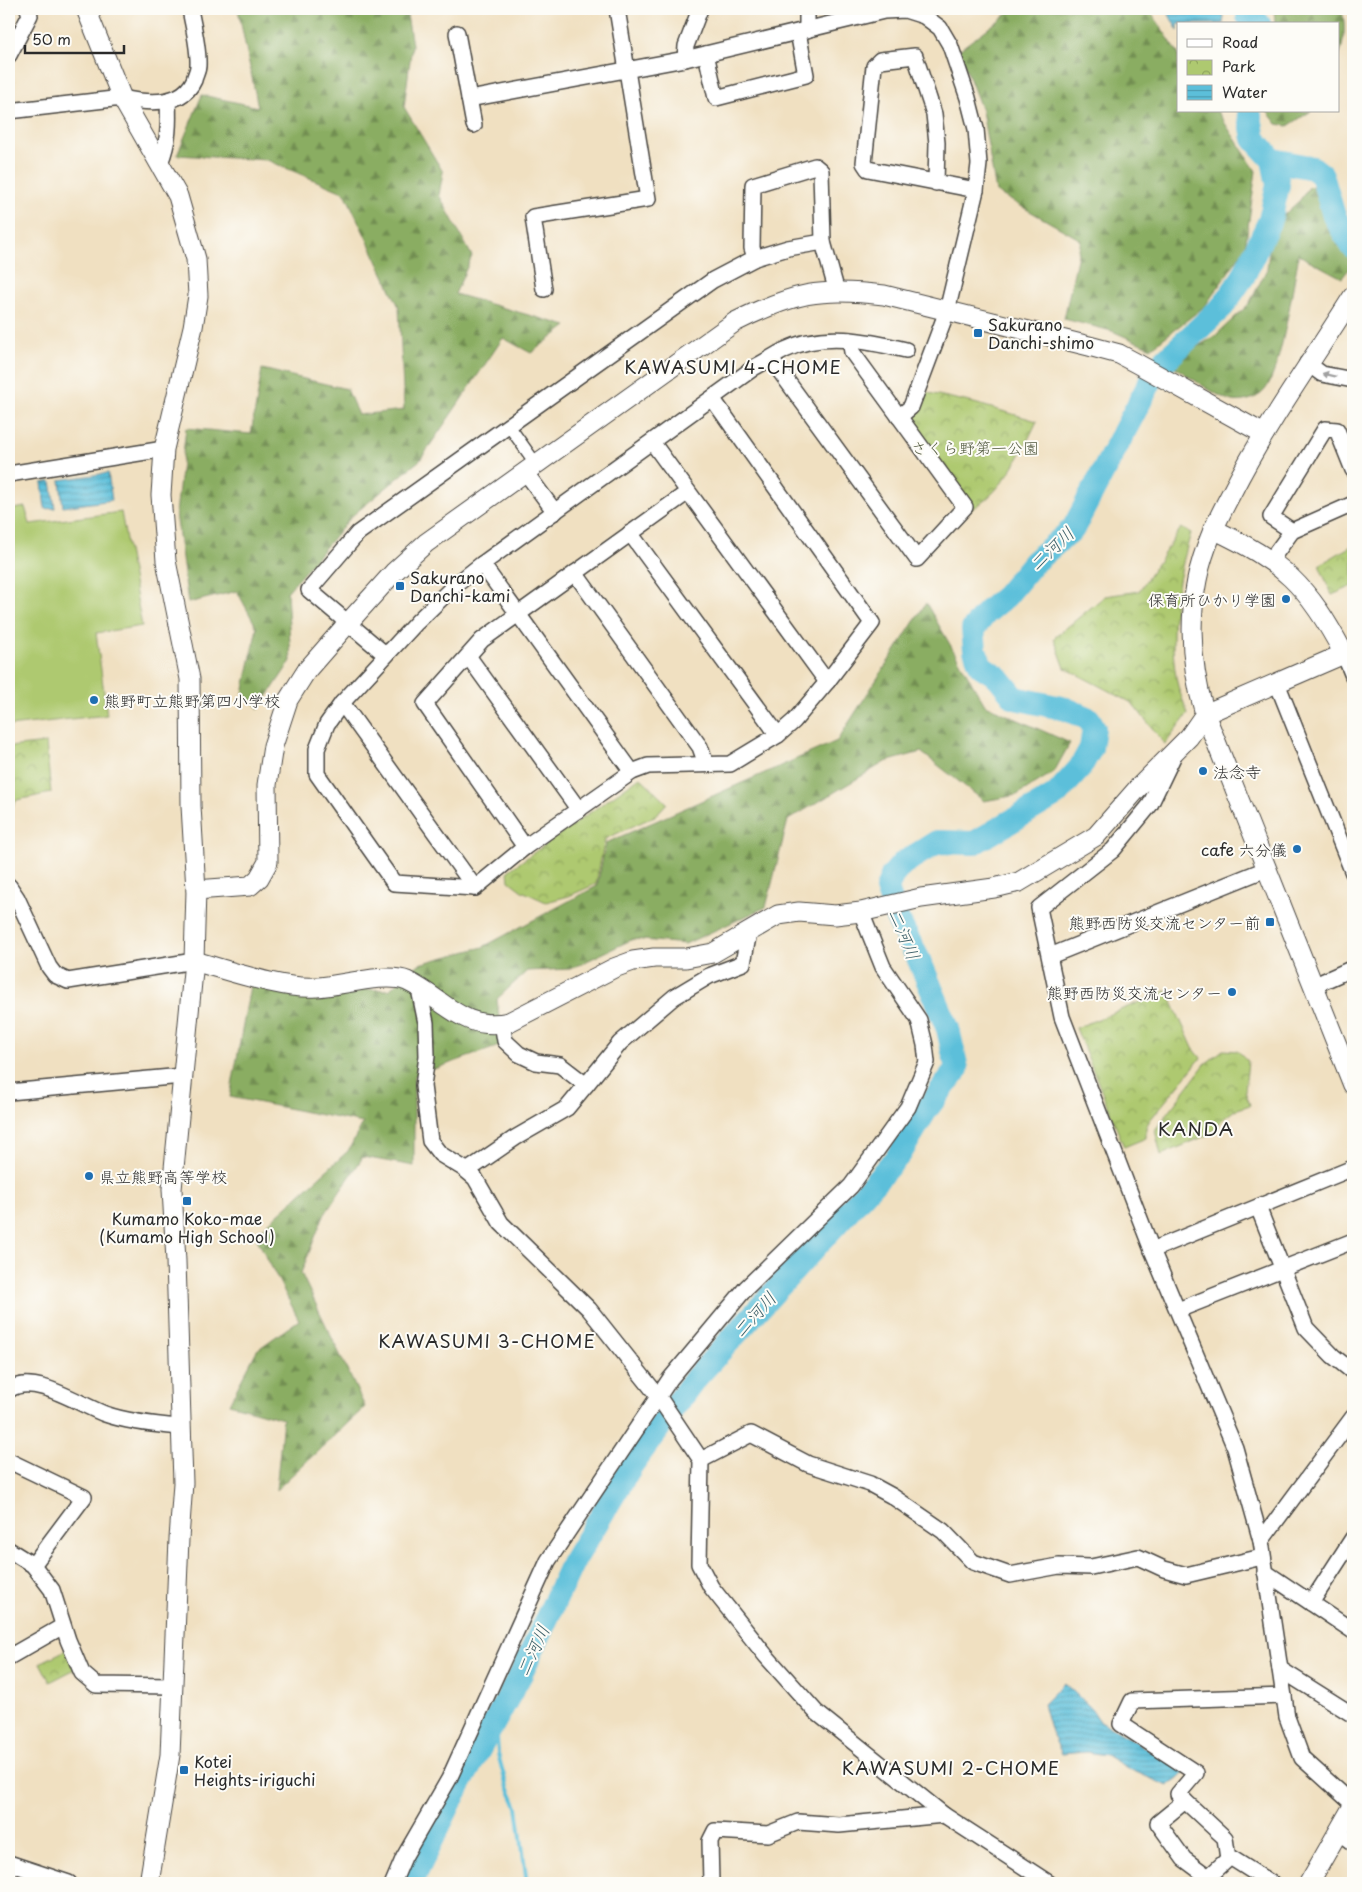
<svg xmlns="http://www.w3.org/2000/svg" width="1362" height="1892" viewBox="0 0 1362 1892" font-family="'Playpen Sans','Klee One',sans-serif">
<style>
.forest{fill:url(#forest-firs);stroke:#5a6c46}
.park{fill:url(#park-crowns);stroke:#6c7a4e}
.garden{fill:#aec970;stroke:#6c7a4e}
.water{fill:url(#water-rules);stroke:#447582}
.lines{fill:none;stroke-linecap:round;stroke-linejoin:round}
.stream{stroke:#5cbfda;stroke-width:4}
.river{stroke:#5cbfda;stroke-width:24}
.pedestrian-casing{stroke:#494642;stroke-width:14}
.minor-casing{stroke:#494642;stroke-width:18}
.tertiary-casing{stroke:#494642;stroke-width:21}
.pedestrian{stroke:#fff;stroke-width:11}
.minor{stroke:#fff;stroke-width:15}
.tertiary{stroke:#fff;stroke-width:19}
.oneway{fill:#a0a0a0}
.poi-dot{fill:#1f6fb2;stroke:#fdfcf7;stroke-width:2}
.labels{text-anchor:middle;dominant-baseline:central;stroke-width:4;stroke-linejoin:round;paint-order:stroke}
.poi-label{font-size:16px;fill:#2b2b2b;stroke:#fdfcf7;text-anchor:start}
.park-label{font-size:16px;fill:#525a40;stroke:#fdfcf7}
.neighbourhood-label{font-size:18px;letter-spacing:1px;fill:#2b2b2b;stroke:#fdfcf7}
.water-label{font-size:18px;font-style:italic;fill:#3c5f68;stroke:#fdfcf7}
.quarter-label{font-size:19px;letter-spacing:1px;fill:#2b2b2b;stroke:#fdfcf7}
</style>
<defs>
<pattern id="forest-firs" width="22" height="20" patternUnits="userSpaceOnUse" patternTransform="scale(1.25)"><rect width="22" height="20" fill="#8aad62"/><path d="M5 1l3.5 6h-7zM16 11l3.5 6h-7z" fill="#718d51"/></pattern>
<pattern id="park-crowns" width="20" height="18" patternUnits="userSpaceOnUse" patternTransform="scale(1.25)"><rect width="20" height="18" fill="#aec970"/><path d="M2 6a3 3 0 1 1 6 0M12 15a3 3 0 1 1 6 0" fill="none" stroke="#8ea35c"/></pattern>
<pattern id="water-rules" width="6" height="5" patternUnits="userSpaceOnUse" patternTransform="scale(1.25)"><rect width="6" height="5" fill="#5cbfda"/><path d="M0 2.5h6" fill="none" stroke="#4c9bb1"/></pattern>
</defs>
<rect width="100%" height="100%" fill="#fdfcf7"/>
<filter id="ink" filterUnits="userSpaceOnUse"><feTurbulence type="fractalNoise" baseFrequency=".02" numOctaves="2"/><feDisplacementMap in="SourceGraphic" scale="10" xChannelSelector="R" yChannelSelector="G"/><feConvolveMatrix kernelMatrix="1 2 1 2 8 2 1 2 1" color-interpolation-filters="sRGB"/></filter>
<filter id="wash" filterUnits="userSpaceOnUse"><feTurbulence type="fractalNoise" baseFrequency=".0096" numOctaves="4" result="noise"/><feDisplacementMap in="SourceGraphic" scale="20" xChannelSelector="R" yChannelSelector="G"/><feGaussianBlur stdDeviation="1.12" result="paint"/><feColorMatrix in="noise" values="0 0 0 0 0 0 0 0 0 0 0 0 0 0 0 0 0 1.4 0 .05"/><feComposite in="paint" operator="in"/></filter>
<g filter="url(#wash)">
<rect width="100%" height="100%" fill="#f0e0c1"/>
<g class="forest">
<polygon points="238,9 406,9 412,45 404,107 443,172 439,195 472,256 455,294 567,326 531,353 503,338 420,460 353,515 287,592 291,661 259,709 243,693 257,628 237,591 188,603 176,513 186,428 251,434 262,369 347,389 358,415 404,410 399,307 345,193 267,160 177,155 202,95 258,107"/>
<polygon points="1014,9 1149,9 1178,53 1178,111 1217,111 1256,171 1245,248 1205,306 1151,348 1112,331 1064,319 1081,240 996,192 982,111 959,50"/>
<path d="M1274,9h67c6,15 3,35 -3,50v-35h-63z"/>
<polygon points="1267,111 1311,111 1288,126 1277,124"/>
<path d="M1314,186l10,19 4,19 25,31v9l-11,14 -43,-23c-6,28 -18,118 -35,136 -7,8 -22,12 -32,10 -13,-3 -46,-27 -59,-35v-6l41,-23 35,-33 18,-35 5,-43 28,-26 9,-13z"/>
<polygon points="926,603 985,705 1070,743 1054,772 1017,795 984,801 921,752 885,762 788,820 766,907 685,944 633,939 570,969 527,971 497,999 502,1045 414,1076 414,1166 363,1157 323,1217 301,1273 365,1407 276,1490 283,1419 229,1404 257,1350 299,1320 255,1235 348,1151 363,1123 230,1097 250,986 389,990 419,964 483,947 597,886 606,843 837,741"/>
</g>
<g class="park">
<path d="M920,391l54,12 63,18c-15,32 -35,73 -67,89l-68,-92z"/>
<path d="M1181,528l10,5c-14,47 -23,95 -15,144 2,13 8,25 12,37l-23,30 -33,-41 -67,-35 -11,-30 51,-42 34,-5z"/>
<polygon points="1353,545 1353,586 1332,595 1319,565"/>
<polygon points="46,743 51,793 17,800 9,812 9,747"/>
<polygon points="640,777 667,803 655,816 605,839 596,884 569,896 546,902 522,891 509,881 508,871"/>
<polygon points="1167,991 1193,1048 1201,1058 1150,1120 1146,1127 1146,1138 1124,1147 1076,1028"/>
<polygon points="1223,1050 1238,1051 1248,1061 1245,1091 1250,1105 1235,1110 1223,1119 1210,1134 1161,1155 1155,1130 1205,1064"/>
<polygon points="70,1648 79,1667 50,1682 40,1663"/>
</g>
<polygon class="garden" points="25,507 30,524 121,512 142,626 96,633 107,715 9,726 9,510"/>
<g class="water">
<polygon points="1166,9 1220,9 1224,16 1223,24 1178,24 1178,31"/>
<polygon points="108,473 112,500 63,507 60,480"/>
<polygon points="51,481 55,508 45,509 42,483"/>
<polygon points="1064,1683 1091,1708 1099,1720 1185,1772 1168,1786 1129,1769 1106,1755 1086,1752 1062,1754 1051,1732 1043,1704"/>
</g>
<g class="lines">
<polyline class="stream" points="496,1720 498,1754 505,1780 517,1807 527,1883"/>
<g class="river">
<polyline points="1248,9 1248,16 1259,24"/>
<polyline points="1273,160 1313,168 1322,175 1334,216 1353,247"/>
<polyline points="411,1883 455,1793 521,1674 572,1564 631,1466 693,1381 900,1154 926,1110 957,1069 948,1029 920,962 897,918 887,889 892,876 902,864 937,842 974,843 1056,795 1080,768 1091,748 1094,728 1089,719 1066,709 1015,698 998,677 981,666 975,650 973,629 986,613 1006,596 1034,562 1073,529 1158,367 1223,306 1243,277 1270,220 1278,185 1273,160 1254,139 1249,111"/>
</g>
</g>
</g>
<g filter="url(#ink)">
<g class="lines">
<g class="pedestrian-casing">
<polyline id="pedestrian" points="509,426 531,457"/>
</g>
<g class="minor-casing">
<g id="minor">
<polyline points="807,9 807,30"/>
<polyline points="457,33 474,125"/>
<polyline points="706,54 716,98 806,75 798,32"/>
<polyline points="9,55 30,15 28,9"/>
<polyline points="685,59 686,46 700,9"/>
<polyline points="469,99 685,59 884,11 905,10 924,16 940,28 950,45 968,98 976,129 979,164 976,190 947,311 911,407 899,417"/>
<path d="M9,111l113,-13c23,5 60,9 72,-18 1,-5 4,-9 4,-14 1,-19 -5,-39 -8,-57"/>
<path d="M160,163c9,-21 9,-40 8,-63"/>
<polyline points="936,183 937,143 934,114 915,56 880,60 874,66 864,163 868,169 976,190"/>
<polyline points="755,258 752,248 753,185 815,166 821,171 823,242 837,292"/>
<polyline points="544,289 533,217 648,199 617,9"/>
<polyline points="771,359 917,559 965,507 852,352 850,340"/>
<polyline points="1307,363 1322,374 1353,380"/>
<path d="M712,398l160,225 -45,59 -33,39 -16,14 -48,29 -82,2 -16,6 -107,75 -50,41 -81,-5 -77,-109v-25l10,-25 15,-21 75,-81 36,-35 29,-23 273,-197c10,-5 20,-12 30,-17 37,-19 83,-9 121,0"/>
<polyline points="652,442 827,682"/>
<polyline points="526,473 555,512"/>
<polyline points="9,474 164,449"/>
<polyline points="1292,531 1271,517 1325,429 1337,430 1353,470"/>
<polyline points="630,533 778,735"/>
<polyline points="1270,561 1292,531 1353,504"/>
<polyline points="482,564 632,772"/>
<polyline points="575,573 700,747 706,764"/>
<polyline points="1344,654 1353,676"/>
<polyline points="386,655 309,590 358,533 713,280 755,258 788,248 823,242"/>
<polyline points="468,656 579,810"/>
<polyline points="1277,683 1353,873"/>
<polyline points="342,703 475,888"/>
<polyline points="1173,757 1150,805 1113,850 1039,908 1062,1017 1152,1250 1235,1448 1261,1541 1287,1717 1302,1758 1353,1804"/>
<polyline points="525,847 425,704 482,640 688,492"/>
<polyline points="9,886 17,898 49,967 55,975 68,981 194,961"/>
<polyline points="1050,956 1266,869"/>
<polyline points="1313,986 1353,968"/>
<polyline points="419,989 426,1023 427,1056 423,1086 430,1141 440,1154 463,1168 475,1178 501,1223 589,1309 658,1396 701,1460 699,1564 711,1587 766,1656 816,1712 944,1815 1049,1883"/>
<polyline points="502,1023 505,1041 519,1054 536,1062 560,1065 586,1085 620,1043 674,997 709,976 743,963 749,932"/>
<polyline points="9,1092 182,1076"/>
<polyline points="467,1171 515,1138 567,1108 586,1085"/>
<polyline points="1258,1207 1306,1328 1333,1356 1353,1372"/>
<polyline points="1152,1250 1353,1168"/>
<polyline points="1178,1310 1353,1241"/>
<path d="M9,1390c24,-18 71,15 96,24 23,8 51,11 75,13"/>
<polyline points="701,1460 751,1434 808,1464 870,1484 892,1496 943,1531 973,1562 1010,1575 1059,1566 1091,1567 1138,1557 1164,1569 1186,1575 1262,1557"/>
<polyline points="9,1461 84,1497 33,1565"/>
<polyline points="1261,1541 1353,1417"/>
<polyline points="9,1550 33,1565 52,1590 68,1640 82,1673 96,1685 173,1686"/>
<polyline points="1265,1572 1353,1631"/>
<polyline points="1311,1603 1353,1538"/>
<polyline points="9,1657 63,1626"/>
<polyline points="1280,1669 1353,1715"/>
<polyline points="1185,1801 1225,1838 1228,1859"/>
<polyline points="1338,1832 1353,1843"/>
<polyline points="9,1863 69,1883"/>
<polyline points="1207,1876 1184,1859 1158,1823 1185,1801 1178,1794 1196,1773 1121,1724 1132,1701 1284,1696"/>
<polyline points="393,1883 404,1857 449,1779 548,1561 670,1379 746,1288 851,1186 908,1107 927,1062 925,1045 919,1020 883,967 861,912"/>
<polyline points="711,1883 710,1841 715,1831 768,1834 798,1822 839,1825 944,1815"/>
<polyline points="1202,1883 1228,1859 1233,1859 1271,1883"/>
</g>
</g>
<g class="tertiary-casing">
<g id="tertiary">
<polyline points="86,9 122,98 178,196 196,259 198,296 193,327 164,449 161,495 166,561 190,679 191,806 196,890 194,961 172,1189 176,1261 183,1483 179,1539 170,1755 149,1883"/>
<path d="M1353,296c-41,65 -86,127 -121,196 -15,28 -29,57 -35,88 -9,45 -5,91 8,134l148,371"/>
<path d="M1213,529c70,33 95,56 131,125"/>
<path d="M196,890l54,-4 9,-8 9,-16 -1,-77 6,-39 15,-46 19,-30 41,-47 46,-51 32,-29 309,-221c58,-29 85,-35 149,-27l205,51 30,8 17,9 128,71"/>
<path d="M194,961c33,9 90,29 123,26 23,-1 69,-15 90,-6 38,18 55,51 102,41l105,-54 19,-7 21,-3h32l27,-5 65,-38 21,-3 36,3 26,-3 60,-14 73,-10 25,-6 77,-46 42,-48 51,-51 16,-23 148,-64"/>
<polyline points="1309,1883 1353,1806"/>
</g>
</g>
<use href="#pedestrian" class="pedestrian"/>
<use href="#minor" class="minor"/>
<use href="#tertiary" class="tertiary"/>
</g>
<defs><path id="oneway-solid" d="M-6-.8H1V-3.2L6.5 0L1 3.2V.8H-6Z" transform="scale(1.25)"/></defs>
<use class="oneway" href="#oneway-solid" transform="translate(1329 375) rotate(-167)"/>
</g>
<g class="poi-dot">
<rect x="973" y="328" width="10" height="10" rx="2.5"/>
<rect x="395" y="581" width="10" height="10" rx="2.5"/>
<circle cx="1286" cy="599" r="5"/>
<circle cx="94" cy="700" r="5"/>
<circle cx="1203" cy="771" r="5"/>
<circle cx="1297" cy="849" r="5"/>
<rect x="1265" y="917" width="10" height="10" rx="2.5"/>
<circle cx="1232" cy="992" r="5"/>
<circle cx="89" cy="1176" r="5"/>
<rect x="182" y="1196" width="10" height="10" rx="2.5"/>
<rect x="179" y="1765" width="10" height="10" rx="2.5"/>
</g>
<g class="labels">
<g class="poi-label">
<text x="988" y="324">Sakurano<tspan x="988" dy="18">Danchi-shimo</tspan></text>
<text x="410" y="577">Sakurano<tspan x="410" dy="18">Danchi-kami</tspan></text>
<text x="1276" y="599" text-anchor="end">保育所ひかり学園</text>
<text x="104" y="700">熊野町立熊野第四小学校</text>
<text x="1213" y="771">法念寺</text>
<text x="1287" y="849" text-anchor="end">cafe 六分儀</text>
<text x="1260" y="922" text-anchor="end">熊野西防災交流センター前</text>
<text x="1222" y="992" text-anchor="end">熊野西防災交流センター</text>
<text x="99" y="1176">県立熊野高等学校</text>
<text x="187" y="1218" text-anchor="middle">Kumamo Koko-mae<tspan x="187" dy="18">(Kumamo High School)</tspan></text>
<text x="194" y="1761">Kotei<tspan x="194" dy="18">Heights-iriguchi</tspan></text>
</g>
<g class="park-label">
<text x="975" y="447">さくら野第一公園</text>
</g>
<g class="neighbourhood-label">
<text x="733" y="366">KAWASUMI 4-CHOME</text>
<text x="487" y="1340">KAWASUMI 3-CHOME</text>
<text x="951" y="1767">KAWASUMI 2-CHOME</text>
</g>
<g class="water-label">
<text transform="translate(1051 548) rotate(-44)">二河川</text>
<text transform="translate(905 934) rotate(67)">二河川</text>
<text transform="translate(754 1314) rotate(-48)">二河川</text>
<text transform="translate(532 1650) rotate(-65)">二河川</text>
</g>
<g class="quarter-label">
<text x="1196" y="1128">KANDA</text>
</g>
</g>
<rect width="1362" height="1892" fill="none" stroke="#fdfcf7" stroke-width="30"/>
<rect x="1177" y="22" width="162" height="90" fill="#fdfcf7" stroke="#a9a8a5"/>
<rect x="1187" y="39" width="25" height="8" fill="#ffffff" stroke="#a9a8a5"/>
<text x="1222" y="48" font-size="15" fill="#2b2b2b">Road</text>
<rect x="1187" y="60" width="25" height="15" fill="url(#park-crowns)" stroke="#a9a8a5"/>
<text x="1222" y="72" font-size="15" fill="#2b2b2b">Park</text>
<rect x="1187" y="85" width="25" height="15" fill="url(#water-rules)" stroke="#a9a8a5"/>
<text x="1222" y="98" font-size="15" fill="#2b2b2b">Water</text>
<path d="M25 45v8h99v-8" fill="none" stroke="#2b2b2b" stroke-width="2.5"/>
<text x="32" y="45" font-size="15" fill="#2b2b2b" stroke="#fdfcf7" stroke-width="4" paint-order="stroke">50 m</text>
</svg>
